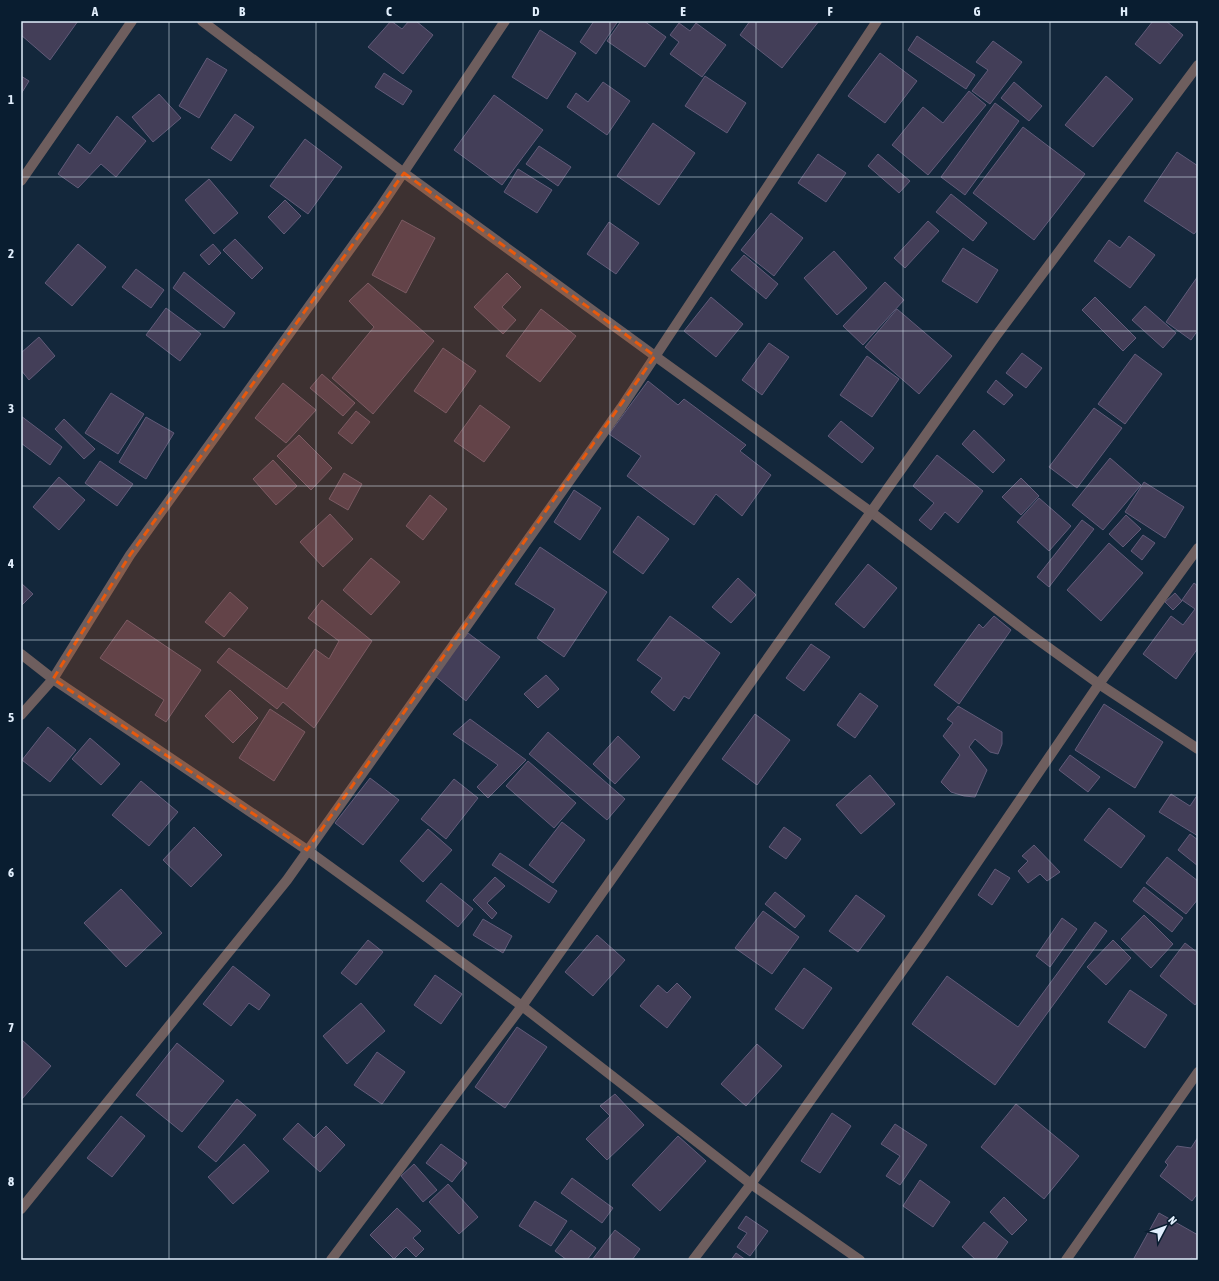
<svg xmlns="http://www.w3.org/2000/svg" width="1219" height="1281" viewBox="0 0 1219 1281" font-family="'Asap Condensed',sans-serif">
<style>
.building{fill:#433e58;stroke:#615b79}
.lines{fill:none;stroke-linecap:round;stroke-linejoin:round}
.minor{stroke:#6e5e5e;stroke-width:10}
.marked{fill:#e8590c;fill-opacity:0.2;stroke:#e8590c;stroke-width:3;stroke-dasharray:8 5;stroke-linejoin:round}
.grid{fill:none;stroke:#e1eefc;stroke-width:1;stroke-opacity:0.55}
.neatline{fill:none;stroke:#e1eefc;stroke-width:1.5}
.grid-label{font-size:13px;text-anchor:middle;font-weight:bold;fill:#e1eefc}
</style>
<rect width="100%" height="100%" fill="#13273b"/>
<g class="building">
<polygon points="21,21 78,21 50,60 21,35"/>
<polygon points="391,21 402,29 409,21 416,21 433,35 403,74 368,47"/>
<polygon points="594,21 618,21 596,54 580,42"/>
<polygon points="621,21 644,21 666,37 645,67 607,41"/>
<polygon points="750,21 819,21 782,68 740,35"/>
<polygon points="1153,21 1166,21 1183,35 1160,64 1135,44"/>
<polygon points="679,23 690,31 696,23 726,45 702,77 670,54 679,42 670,35"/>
<polygon points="540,30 576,53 547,99 512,77"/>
<polygon points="917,36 975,75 966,89 908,50"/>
<polygon points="993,41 1022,62 990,104 972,91 988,70 976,62"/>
<polygon points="880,53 917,81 885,123 848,96"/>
<polygon points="207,58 227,70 199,118 179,106"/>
<polygon points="384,73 412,91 403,105 375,87"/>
<polygon points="21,76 29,81 21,94"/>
<polygon points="705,76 746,103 727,133 685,106"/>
<polygon points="1106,76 1133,99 1093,147 1065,125"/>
<polygon points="603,82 630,101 607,135 567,107 576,93 588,102"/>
<polygon points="1014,82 1042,106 1029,121 1001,98"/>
<polygon points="969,91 986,105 928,175 892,145 923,107 943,123"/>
<polygon points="159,94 181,118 153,142 132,117"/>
<polygon points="494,95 543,130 502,185 454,150"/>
<polygon points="995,103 1019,121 965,195 941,177"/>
<polygon points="235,114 254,127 231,161 211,148"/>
<polygon points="117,116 146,141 116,177 101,164 78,188 58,174 78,144 90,154"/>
<polygon points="653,123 695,153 659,205 617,176"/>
<polygon points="1023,127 1085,174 1034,240 973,193"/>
<polygon points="305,139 342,167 308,214 270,186"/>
<polygon points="539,146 571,167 558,186 526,164"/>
<polygon points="1177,152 1198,166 1198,229 1194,234 1144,201"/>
<polygon points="818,154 846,173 826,202 798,183"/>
<polygon points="878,154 910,181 899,193 868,166"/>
<polygon points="518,169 552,190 537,213 504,192"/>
<polygon points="209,179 238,213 214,234 185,200"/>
<polygon points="951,194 987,223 973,241 936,212"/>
<polygon points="285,200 301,216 284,234 268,217"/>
<polygon points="771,213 803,238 774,276 741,250"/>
<polygon points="402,220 435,238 406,293 372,275"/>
<polygon points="928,221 939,231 905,268 894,258"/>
<polygon points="609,222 639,243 616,274 587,254"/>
<polygon points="1129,236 1155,255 1130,288 1094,261 1109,240 1120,248"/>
<polygon points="235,239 263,268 252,279 223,250"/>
<polygon points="78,244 106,267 72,306 45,283"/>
<polygon points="213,244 221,253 209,265 200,255"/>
<polygon points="963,248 998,270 977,303 942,281"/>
<polygon points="834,251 867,288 837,315 804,278"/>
<polygon points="744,255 778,284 766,299 731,270"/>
<polygon points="136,269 164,290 151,308 122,287"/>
<polygon points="184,272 235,313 224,328 173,288"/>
<polygon points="507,273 521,287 502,307 516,320 503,334 474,307"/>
<polygon points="1198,276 1198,330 1191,340 1166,322"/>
<polygon points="885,282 904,300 863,345 843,326"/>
<polygon points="368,283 434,341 373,414 332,378 374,327 349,301"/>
<polygon points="711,297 743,324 716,357 684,331"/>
<polygon points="1095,297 1136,338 1123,351 1082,310"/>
<polygon points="1145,306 1176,333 1163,348 1132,320"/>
<polygon points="166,308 201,334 180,361 146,335"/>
<polygon points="541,309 576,336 540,382 506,356"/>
<polygon points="897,309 952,356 919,394 865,347"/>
<polygon points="39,337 55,356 29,380 21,370 21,353"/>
<polygon points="769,343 789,357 762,395 742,380"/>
<polygon points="443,348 476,371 446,413 414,391"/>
<polygon points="1022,353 1042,368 1026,388 1006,373"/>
<polygon points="1135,354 1162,374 1125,424 1098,404"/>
<polygon points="867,356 899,379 872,417 840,395"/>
<polygon points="322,374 355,403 343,416 310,388"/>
<polygon points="996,380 1013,395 1004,405 987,392"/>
<polygon points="648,381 678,405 684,399 746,445 740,451 771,475 742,516 716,494 694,525 627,476 641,456 609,434"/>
<polygon points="283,383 316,410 286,443 255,418"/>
<polygon points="111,393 144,414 118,454 85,433"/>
<polygon points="480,405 510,427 484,462 454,441"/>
<polygon points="1094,408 1122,428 1077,488 1049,467"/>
<polygon points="356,411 370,422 352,444 338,433"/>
<polygon points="21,416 62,447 50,465 21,443"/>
<polygon points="146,417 174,433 146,479 119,462"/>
<polygon points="64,419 95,449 84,459 55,429"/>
<polygon points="841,421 874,448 862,463 828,436"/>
<polygon points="974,430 1005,460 993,473 962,444"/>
<polygon points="299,435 332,468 311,490 277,456"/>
<polygon points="937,455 983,491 958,523 945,512 931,530 919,520 934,503 913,486"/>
<polygon points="1110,458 1141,485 1103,530 1072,505"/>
<polygon points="273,460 297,486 276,505 253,479"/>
<polygon points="100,461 133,484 117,506 85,483"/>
<polygon points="344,473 362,484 348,510 329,499"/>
<polygon points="59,477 85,500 59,530 33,507"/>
<polygon points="1021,478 1039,496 1021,515 1002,497"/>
<polygon points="1144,482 1184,507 1165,538 1125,512"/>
<polygon points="574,490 601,508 580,540 554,522"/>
<polygon points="430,495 447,509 423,540 406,526"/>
<polygon points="1039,498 1071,526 1049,551 1017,522"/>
<polygon points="330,514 353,539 323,567 300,542"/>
<polygon points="1126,515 1141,529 1123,547 1109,534"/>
<polygon points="638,516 669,539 643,574 613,552"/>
<polygon points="1082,520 1094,529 1049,587 1037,577"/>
<polygon points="1143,535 1155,543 1142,560 1131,551"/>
<polygon points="1109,543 1143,573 1101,621 1067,590"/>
<polygon points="540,547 607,592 564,657 537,638 555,609 515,584"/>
<polygon points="371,558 400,582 371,615 343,590"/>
<polygon points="868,564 897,588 864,628 835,604"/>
<polygon points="738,578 756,595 731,623 712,607"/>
<polygon points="21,583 33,594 21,606"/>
<polygon points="1194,583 1198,586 1198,648 1176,679 1143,654 1171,616 1183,625 1195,609 1182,600"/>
<polygon points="230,592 248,608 224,637 205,622"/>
<polygon points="1175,593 1182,601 1173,610 1165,602"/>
<polygon points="322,600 372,641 314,728 283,702 277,709 217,662 229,648 287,689 315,649 329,659 339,641 308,618"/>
<polygon points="670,616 720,653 689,699 684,696 674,711 651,692 662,678 637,660"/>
<polygon points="994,616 1011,630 959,704 934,685 979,624 983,628"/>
<polygon points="127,620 201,670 166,722 155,715 164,700 100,658"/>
<polygon points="468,633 500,657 466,701 435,676"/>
<polygon points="811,644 830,657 804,691 786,678"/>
<polygon points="546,675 559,689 538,708 524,694"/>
<polygon points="230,690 258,718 233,743 205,716"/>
<polygon points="860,693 878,706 855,738 837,725"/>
<polygon points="1104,704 1163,742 1135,788 1075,750"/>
<polygon points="958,706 1002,732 1002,744 998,754 990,752 975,739 969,747 987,770 975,797 964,796 951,792 941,782 960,755 943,736 953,723 947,719"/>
<polygon points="270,709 305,732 274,781 239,758"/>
<polygon points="755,714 790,740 757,785 722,759"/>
<polygon points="470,719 526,760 488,798 477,787 498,765 453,734"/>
<polygon points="48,727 76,750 50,782 22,760"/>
<polygon points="548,732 625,799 607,820 529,754"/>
<polygon points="618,736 640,757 615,784 593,764"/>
<polygon points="90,738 120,764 101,785 72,759"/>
<polygon points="1070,755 1100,777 1088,792 1059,770"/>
<polygon points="528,761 576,803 554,828 506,786"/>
<polygon points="870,775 895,804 861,834 836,805"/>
<polygon points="370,778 399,800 363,845 335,823"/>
<polygon points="454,779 478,798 446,839 421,819"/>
<polygon points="141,781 178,812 149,846 112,815"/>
<polygon points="1171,794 1190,806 1198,794 1198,836 1159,812"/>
<polygon points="1109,808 1145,836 1121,868 1084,840"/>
<polygon points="562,822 585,840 553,883 529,865"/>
<polygon points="194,827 222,855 191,887 163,860"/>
<polygon points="784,827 801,839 786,859 769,847"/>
<polygon points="428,829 452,850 423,882 400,861"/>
<polygon points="1190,834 1198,840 1198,866 1178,850"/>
<polygon points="1034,845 1060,872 1047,881 1040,874 1028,883 1018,871 1028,861 1022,856"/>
<polygon points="500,853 557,891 549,903 492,865"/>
<polygon points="1167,857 1198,881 1198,899 1186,914 1146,883"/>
<polygon points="995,869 1010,878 992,905 978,895"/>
<polygon points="495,877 505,886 487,903 497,913 492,919 473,900"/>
<polygon points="441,883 473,909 458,927 426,901"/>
<polygon points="1144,887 1183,918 1172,932 1133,901"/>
<polygon points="121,889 162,933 126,967 84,923"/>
<polygon points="775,892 805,916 795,928 765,904"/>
<polygon points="856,895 885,916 858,952 829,931"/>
<polygon points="763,911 799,937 772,974 735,948"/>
<polygon points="1144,915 1173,944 1151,968 1121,939"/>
<polygon points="1062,918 1077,929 1050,967 1036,956"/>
<polygon points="483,919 512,936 503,953 473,935"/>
<polygon points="1095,922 1107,931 995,1085 912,1024 947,976 1018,1027"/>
<polygon points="597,935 625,960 593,996 565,972"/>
<polygon points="368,940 383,952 356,985 341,973"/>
<polygon points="1113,940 1131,958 1106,985 1087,967"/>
<polygon points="1185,943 1198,953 1198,1001 1195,1005 1160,976"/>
<polygon points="233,966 270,995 259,1010 249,1003 231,1026 203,1004"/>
<polygon points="804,968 832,988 803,1029 775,1009"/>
<polygon points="435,975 462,994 441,1024 414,1005"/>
<polygon points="677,983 691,997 667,1028 640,1006 658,985 667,993"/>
<polygon points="1130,990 1167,1015 1145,1048 1108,1022"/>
<polygon points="361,1003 385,1031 347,1064 323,1036"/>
<polygon points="517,1027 547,1047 505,1108 475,1087"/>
<polygon points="22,1040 51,1066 21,1100 21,1041"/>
<polygon points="177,1043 224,1081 182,1132 136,1095"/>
<polygon points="757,1044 782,1066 746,1106 721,1084"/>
<polygon points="377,1052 405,1072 382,1104 354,1085"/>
<polygon points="615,1094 644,1125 607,1160 586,1139 610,1116 600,1106"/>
<polygon points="237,1099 256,1115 216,1162 198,1147"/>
<polygon points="1016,1104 1079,1156 1044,1199 981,1147"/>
<polygon points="832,1113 851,1126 820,1173 801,1161"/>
<polygon points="121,1116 145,1136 112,1177 87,1158"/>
<polygon points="298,1123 314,1138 326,1126 345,1145 320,1172 283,1139"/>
<polygon points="895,1124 927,1145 900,1185 886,1176 900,1156 881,1144"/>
<polygon points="678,1136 706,1161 660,1211 632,1185"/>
<polygon points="1198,1137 1198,1193 1192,1201 1160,1176 1168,1165 1165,1162 1177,1146 1191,1148"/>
<polygon points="244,1144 269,1171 233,1204 208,1177"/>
<polygon points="441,1144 467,1163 452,1182 426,1163"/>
<polygon points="414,1164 437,1190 423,1202 401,1176"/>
<polygon points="572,1178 613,1208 602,1223 561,1193"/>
<polygon points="920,1180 950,1202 933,1227 903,1206"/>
<polygon points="448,1184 478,1217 459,1234 429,1202"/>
<polygon points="1004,1197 1027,1220 1012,1235 990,1212"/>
<polygon points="535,1201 567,1221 551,1246 519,1226"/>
<polygon points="397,1208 421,1231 413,1238 424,1249 416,1257 406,1247 394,1259 370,1235"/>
<polygon points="1159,1213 1198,1235 1198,1260 1191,1258 1190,1260 1133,1260"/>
<polygon points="746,1216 768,1231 750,1256 737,1247 747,1233 738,1228"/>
<polygon points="984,1222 1008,1242 995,1260 976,1260 962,1247"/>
<polygon points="571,1230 596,1248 587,1260 567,1260 555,1251"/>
<polygon points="615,1230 640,1249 632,1260 592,1260"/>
<polygon points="736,1253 746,1260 731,1260"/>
</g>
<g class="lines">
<g class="minor">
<polyline points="202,21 404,173 655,356 871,512 1027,632 1099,684 1198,749"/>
<polyline points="21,181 132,21"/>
<polyline points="21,654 53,679 307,850 522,1006 751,1184 860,1260"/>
<polyline points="21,715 53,679 130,555 379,209 505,21"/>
<polyline points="21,1209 287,880 621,408 877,21"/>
<polyline points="331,1260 522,1006 871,512 996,336 1198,65"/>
<polyline points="693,1260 751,1184 927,936 1099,684 1198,548"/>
<polyline points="1066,1260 1198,1072"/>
</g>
</g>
<path class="marked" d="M404,173l251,183 -348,494 -254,-171 77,-124z"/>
<path class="grid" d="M169,21v1239M316,21v1239M463,21v1239M610,21v1239M756,21v1239M903,21v1239M1050,21v1239M21,177h1177M21,331h1177M21,486h1177M21,640h1177M21,795h1177M21,950h1177M21,1104h1177"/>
<rect width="1219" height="1281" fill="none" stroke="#091d30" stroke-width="44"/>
<g transform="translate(1165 1227) rotate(49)" stroke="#091d30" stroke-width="3" paint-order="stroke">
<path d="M0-3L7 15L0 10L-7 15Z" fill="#e1eefc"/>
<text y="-6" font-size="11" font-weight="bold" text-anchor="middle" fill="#e1eefc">N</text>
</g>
<rect x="22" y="22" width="1175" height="1237" class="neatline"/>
<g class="grid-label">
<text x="95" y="16">A</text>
<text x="242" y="16">B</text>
<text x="389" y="16">C</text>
<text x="536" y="16">D</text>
<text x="683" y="16">E</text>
<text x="830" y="16">F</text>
<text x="977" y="16">G</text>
<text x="1124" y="16">H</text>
<text x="11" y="104">1</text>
<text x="11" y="258">2</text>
<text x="11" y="413">3</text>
<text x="11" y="568">4</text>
<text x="11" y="722">5</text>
<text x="11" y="877">6</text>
<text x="11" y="1032">7</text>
<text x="11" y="1186">8</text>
</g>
</svg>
